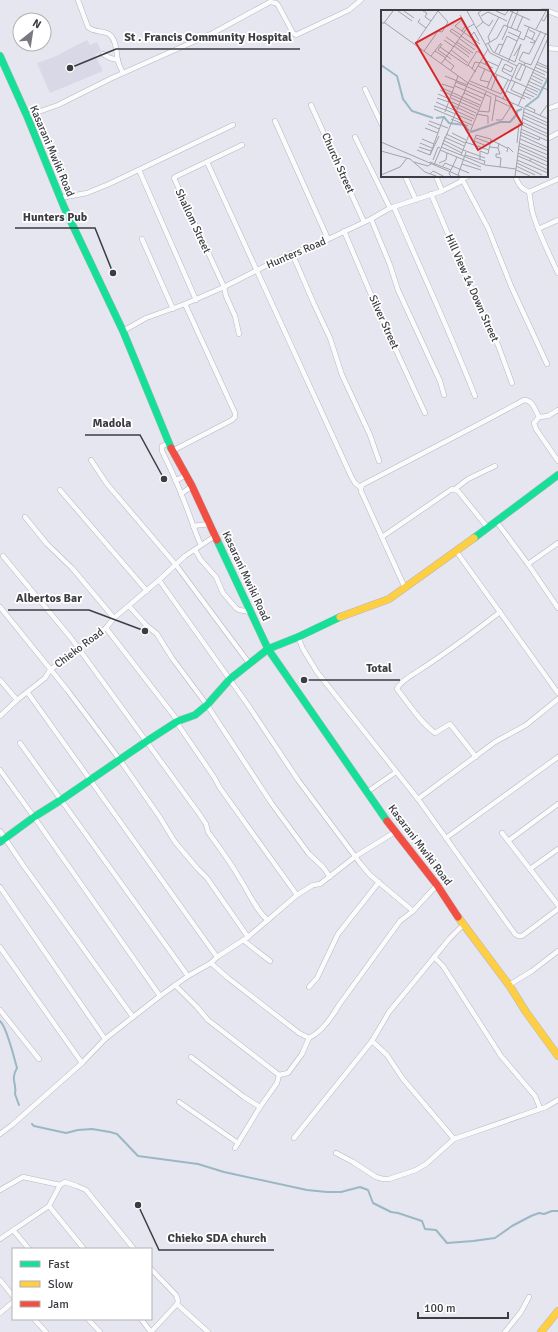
<svg xmlns="http://www.w3.org/2000/svg" width="558" height="1332" viewBox="0 0 558 1332" font-family="Signika,sans-serif">
<style>
.medical{fill:#d8d8e7}
.lines{fill:none;stroke-linecap:round;stroke-linejoin:round}
.stream{stroke:#9ab8c4;stroke-width:2}
.street-casing{stroke:#b7b7be;stroke-width:5.5}
.fast-casing{stroke:#b7b7be;stroke-width:8}
.slow-casing{stroke:#b7b7be;stroke-width:8}
.jam-casing{stroke:#b7b7be;stroke-width:8}
.street{stroke:#fbfbfd;stroke-width:4.5}
.fast{stroke:#16e098;stroke-width:7}
.slow{stroke:#ffcf43;stroke-width:7}
.jam{stroke:#f24e42;stroke-width:7}
.labels{text-anchor:middle;dominant-baseline:central;stroke-width:3.5;stroke-linejoin:round;paint-order:stroke}
.street-label{font-size:11px;fill:#3c3c43;stroke:#fff}
.inset-river{fill:none;stroke:#9ab8c4;stroke-width:2}
.inset-road{fill:none;stroke:#a2a2ab;stroke-width:1}
.view{fill:#d62828;fill-opacity:0.15;stroke:#d62828;stroke-width:2}
.inset-edge{fill:none;stroke:#3c3c43;stroke-width:2}
.leader{fill:none;stroke:#3c3c43;stroke-width:1.5}
.callout-dot{fill:#3c3c43;stroke:#fff;stroke-width:1.5}
.callout-label{font-size:12px;text-anchor:middle;font-weight:bold;fill:#3c3c43;stroke:#fff;stroke-width:3.5;stroke-linejoin:round;paint-order:stroke}
</style>
<rect width="100%" height="100%" fill="#e6e6f0"/>
<polygon class="medical" points="87,40 90,45 97,42 101,51 95,55 103,71 50,93 37,63 54,57"/>
<g class="lines">
<g class="stream">
<path d="M0,1021c7,6 14,37 17,47 -7,12 0,15 -2,26l4,11"/>
<polyline points="32,1124 34,1126 66,1133 78,1130 92,1129 110,1132 117,1134 138,1156 198,1164 224,1172 307,1190 327,1192 341,1192 360,1187 368,1190 373,1203 391,1212 398,1213 422,1221 425,1229 436,1230 447,1243 473,1241 495,1238 512,1226 531,1216 539,1213 544,1214 552,1211 558,1211"/>
</g>
<g class="street-casing">
<g id="street">
<path d="M78,0l10,27c6,6 15,3 21,7 8,6 7,19 9,27 1,4 3,8 5,12"/>
<polyline points="543,11 548,11 558,15"/>
<polyline points="547,48 558,49"/>
<polyline points="103,54 110,58 118,60"/>
<polyline points="365,89 382,125"/>
<polyline points="311,105 364,222"/>
<polyline points="547,109 558,105"/>
<polyline points="27,116 58,105 112,78 213,33 270,2 276,3 278,5 293,33 296,35 349,10 361,0"/>
<polyline points="275,121 328,239"/>
<polyline points="355,137 390,208"/>
<polyline points="547,139 558,133"/>
<polyline points="207,162 351,476 355,483 361,488"/>
<polyline points="139,170 196,300"/>
<polyline points="405,176 416,200"/>
<polyline points="436,176 442,191"/>
<path d="M515,176c4,9 5,12 14,16 2,9 2,19 6,28 6,18 15,36 23,53"/>
<polyline points="462,179 488,228 511,286 547,364"/>
<polyline points="529,192 558,179"/>
<polyline points="431,194 480,309 498,345 512,383"/>
<polyline points="60,198 87,193 109,184 233,125"/>
<path d="M394,207c27,63 56,125 81,189"/>
<polyline points="371,219 390,265 398,290 440,381 444,395"/>
<polyline points="538,229 558,220"/>
<polyline points="344,231 378,311 425,413"/>
<polyline points="142,239 173,309"/>
<polyline points="292,253 314,304 330,338 342,375 370,435 379,461"/>
<polyline points="123,331 146,318 185,304 224,287 287,255 318,244 371,219 390,208 442,191 460,182 462,179 469,176"/>
<polyline points="239,334 235,316 226,296 224,287 174,178 175,177 242,145"/>
<polyline points="539,417 548,416 558,410"/>
<path d="M169,443l-7,3v5c10,20 19,41 27,63 4,10 7,21 12,31"/>
<polyline points="172,451 232,420 235,417 235,413 185,304"/>
<polyline points="91,460 107,484 176,565 249,663"/>
<polyline points="175,480 179,479 186,475"/>
<polyline points="455,489 468,479 495,466"/>
<polyline points="60,490 147,591"/>
<polyline points="181,494 192,486"/>
<polyline points="25,517 47,544 72,568 114,618"/>
<polyline points="496,521 528,564 558,608"/>
<polyline points="193,526 209,524"/>
<polyline points="382,537 452,489 458,491 488,528"/>
<polyline points="195,550 201,560 216,577 223,593 236,608 239,610 251,612"/>
<polyline points="456,551 558,693"/>
<path d="M3,556l68,82 129,177 6,9 2,8c11,15 23,31 32,47 7,10 18,35 28,41"/>
<polyline points="528,564 558,543"/>
<polyline points="159,580 248,705 298,780 360,863 370,875 413,911"/>
<path d="M405,588l-44,-97v-3l1,-3 121,-63 41,-22c9,0 11,10 15,17l-5,6 2,6 22,32"/>
<polyline points="129,606 146,625 157,634 172,658 207,705 272,804 309,854 323,867 330,877"/>
<polyline points="0,607 68,691 120,760 159,816 175,842 197,868 207,878 248,937"/>
<polyline points="106,628 178,721"/>
<polyline points="298,637 303,649 317,672 418,799 515,934 518,936 522,936 558,909"/>
<polyline points="0,680 17,700"/>
<polyline points="28,693 217,957"/>
<polyline points="0,716 17,700 45,678 50,670 106,628 114,618 159,580 185,556 215,536"/>
<polyline points="177,723 214,777 220,788 297,895"/>
<polyline points="20,743 188,976"/>
<path d="M476,757l-26,-33 -15,9c-15,-11 -26,-29 -38,-44 3,-7 12,-12 18,-16 30,-19 58,-40 85,-61"/>
<polyline points="0,770 34,817 160,996"/>
<polyline points="367,792 396,772"/>
<polyline points="418,799 495,742 526,725 558,699"/>
<polyline points="0,831 23,865 133,1017"/>
<polyline points="502,833 558,905"/>
<polyline points="446,838 558,757"/>
<polyline points="508,841 558,804"/>
<polyline points="530,869 558,849"/>
<polyline points="0,887 105,1039"/>
<polyline points="243,940 270,961"/>
<polyline points="0,947 82,1063"/>
<polyline points="434,957 443,966 501,1056 535,1096 540,1108"/>
<path d="M211,963l17,15 71,55 10,5c13,-6 23,-21 30,-33l61,-84 13,-10 24,-26"/>
<polyline points="175,985 197,1007 208,1020 279,1075 277,1083 260,1107 235,1148"/>
<polyline points="509,985 532,971 558,951"/>
<polyline points="309,987 317,978 338,934 379,882"/>
<polyline points="0,1010 39,1059"/>
<polyline points="372,1041 387,1055 403,1079 454,1139"/>
<polyline points="191,1057 244,1097 260,1107"/>
<polyline points="279,1075 288,1073 302,1054 309,1038"/>
<polyline points="179,1102 238,1143"/>
<polyline points="0,1134 12,1125 82,1063 105,1039 133,1017 160,996 188,976 211,963 217,957 248,937 297,895 313,885 320,884 356,856 395,832"/>
<polyline points="294,1138 372,1041 389,1012 450,938 463,925"/>
<polyline points="336,1153 353,1162 376,1177 383,1179 389,1179 416,1170 426,1164 454,1139 546,1107 558,1100"/>
<polyline points="0,1190 23,1177 60,1185"/>
<polyline points="49,1206 84,1249"/>
<polyline points="13,1230 29,1249"/>
<polyline points="0,1239 49,1206 60,1185 65,1182 77,1186 86,1190 134,1249"/>
<polyline points="151,1269 176,1295 178,1301 177,1304 151,1332"/>
<polyline points="0,1280 13,1296"/>
<polyline points="177,1304 208,1332"/>
<polyline points="0,1313 13,1302"/>
<polyline points="34,1319 46,1332"/>
<polyline points="88,1319 100,1332"/>
<polyline points="141,1319 151,1332"/>
<polyline points="505,1332 521,1312 529,1297"/>
</g>
</g>
<g class="fast-casing">
<g id="fast">
<polyline points="0,56 27,116 64,207 123,331 171,448"/>
<polyline points="474,538 558,475"/>
<polyline points="217,540 268,649 387,821"/>
<polyline points="0,842 34,817 61,800 147,741 178,721 195,715 207,705 230,679 268,649 298,637 340,617"/>
</g>
</g>
<g class="slow-casing">
<g id="slow">
<polyline points="340,617 389,599 474,538"/>
<polyline points="458,917 509,985 526,1012 558,1056"/>
<polyline points="541,1332 558,1311"/>
</g>
</g>
<g class="jam-casing">
<g id="jam">
<polyline points="171,448 192,486 217,540"/>
<polyline points="387,821 437,885 458,917"/>
</g>
</g>
<use href="#street" class="street"/>
<use href="#fast" class="fast"/>
<use href="#slow" class="slow"/>
<use href="#jam" class="jam"/>
</g>
<g class="labels">
<g class="street-label">
<text transform="translate(52 151) rotate(67)">Kasarani Mwiki Road</text>
<text transform="translate(338 163) rotate(66)">Church Street</text>
<text transform="translate(193 221) rotate(65)">Shallom Street</text>
<text transform="translate(296 253) rotate(-23)">Hunters Road</text>
<text transform="translate(472 288) rotate(66)">Hill View 14 Down Street</text>
<text transform="translate(384 322) rotate(66)">Silver Street</text>
<text transform="translate(246 576) rotate(65)">Kasarani Mwiki Road</text>
<text transform="translate(79 648) rotate(-37)">Chieko Road</text>
<text transform="translate(420 845) rotate(53)">Kasarani Mwiki Road</text>
</g>
</g>
<g transform="translate(381 10)">
<rect width="167" height="167" fill="#e6e6f0"/>
<path class="inset-river" d="M0,55l16,11 6,23 9,12 21,7M144,97l13,-10 10,-19M55,108l8,-1 5,6 15,2 5,6M90,122l29,-10h10l7,-8v-3l5,-2"/>
<path class="inset-road" d="M17,1l14,10M23,1l10,7M42,1l4,2 -2,4 6,4M86,1l23,42 27,13M100,1l-3,2 5,9M115,1l9,4 3,-4M129,1l20,9M79,5l6,10 -4,6M100,6l7,-4 19,9M39,9l-2,3 8,6M82,9l-8,7 25,18M160,9l3,2 4,-8M0,13h4l83,60 80,36M3,13l9,-12M143,15l24,10M126,16l6,-15M95,18l7,-6 6,4 4,-6M130,18l7,-17M155,19l10,-18M136,20l6,-14M148,20l6,3 -3,6M127,22l11,5M80,26l16,11M145,26l9,5 -1,2 -4,-1M65,27l10,7M89,27l4,-5 5,9M79,28l-10,-7 2,-2 10,7M138,28l5,2 5,-13M79,29l15,11M63,30l10,7M121,30l6,-13M76,32l16,11M109,32l-2,-5 11,-20M107,33l5,9 22,10 6,-18 -7,12M34,34l23,-33M61,34l-4,6 13,9M75,34l14,10M104,35l12,-7 7,-13 17,7 -13,30M73,36l15,11M59,37l28,19M70,40l17,13M43,41l14,-20 4,1 6,-10 -10,-11M54,41l11,7M114,42l4,-8 4,1M118,44l8,-18 10,5M50,46l10,-13M64,49l9,7 -3,4M99,52l13,6M156,52l11,5M144,53l-6,-3 4,-8 6,2 12,-23M60,54l26,-36 7,-4M104,54l2,-3 11,5M155,54l12,5M143,55l1,-2 6,2 15,-32M97,56l33,15M136,56l2,-3 26,12M154,57l13,6M122,58l8,4 2,-4 -8,-4 -2,4 -1,3 11,6M91,59l3,-7 5,1M104,59l-5,11 9,2M95,62l-8,-7 9,-14 6,4M151,62l14,7M114,64l7,-15M150,65l12,6M64,66l22,9M149,68l12,6M130,70l27,12M139,70l-5,-2 7,-14M89,71l31,13 7,-14M139,71l6,-15M147,71l20,9M75,72l35,15M134,72l-4,8 20,9M61,74l12,4M146,74l13,6M74,76l28,12M61,78l38,17M106,78l6,-15M144,79l12,6M59,80l39,17M110,80l6,-15M125,81l19,8M105,82l-25,63 24,10 31,4M142,82l11,5M83,83l17,8M57,84l12,5M56,88l12,4M70,88l27,12M122,89l14,-33M115,90l15,7M55,92l38,17M71,92l24,11M71,95l23,11M53,96l12,4M137,96l30,-68M146,96l8,4 -1,3M53,99l38,16M65,100l26,11M97,101l11,1 2,-15M64,102l13,-36M143,102l24,11M95,104l12,2v8M142,105l25,11M159,105l8,-11M141,108l26,12M70,109l17,7M115,110h6l11,-17M48,111l19,7M111,111l4,-25M141,112l26,12M47,114l11,5M141,115l26,12M44,118l13,5M140,119l27,12M139,122l19,8 1,-3M71,123l14,7M65,124l19,9M139,125l28,13M63,127l20,9M95,128l14,5M41,129l12,5M139,129l28,12M62,130l20,10M110,130l16,8M93,131l13,5M0,132l79,34M84,132l24,8M39,133l12,5M61,133l20,10M136,133l2,-20M138,133l29,12M92,135l3,-10 15,4 -3,15 -8,-3v9M138,136l29,13M38,137l12,4M60,137l20,8M109,137l8,1 1,-5M117,138l2,6h-4v3l5,1 -1,9M137,139l30,13M36,140l13,5 14,-39M59,140l41,17M82,140l22,8M0,141l29,8 15,13 11,4M126,142l1,-5 5,5M137,143l30,13M49,145l9,-19M84,145l20,6 -1,3M137,146l12,5M150,149l-1,2 18,9M52,150l5,-13 2,1M136,150l31,13M33,152l14,4 3,-2M49,152l21,8M58,153l7,-3 1,-7M136,153l25,12M81,154l19,6M53,155l34,-82 20,-34M62,156l2,-3 24,10M135,156l19,9M135,160l14,6M49,164l3,-3 10,5M0,165l19,-8 7,-9M77,165l8,-23M70,166l-2,-2 8,-17M134,166l9,-67"/>
<path class="view" d="M80,8l61,106 -44,26 -62,-107z"/>
<rect width="167" height="167" class="inset-edge"/>
</g>
<path class="leader" d="M70 68L116 49H300M113 273L95 228H15M164 479L140 435H85M145 631L89 610H8M304 680L358 680H400M138 1205L159 1250H274"/>
<g class="callout-dot">
<circle cx="70" cy="68" r="4"/>
<circle cx="113" cy="273" r="4"/>
<circle cx="164" cy="479" r="4"/>
<circle cx="145" cy="631" r="4"/>
<circle cx="304" cy="680" r="4"/>
<circle cx="138" cy="1205" r="4"/>
</g>
<g class="callout-label">
<text x="208" y="41">St . Francis Community Hospital</text>
<text x="55" y="221">Hunters Pub</text>
<text x="112" y="427">Madola</text>
<text x="49" y="602">Albertos Bar</text>
<text x="379" y="672">Total</text>
<text x="217" y="1242">Chieko SDA church</text>
</g>
<rect x="12" y="1248" width="140" height="72" fill="#ffffff" stroke="#b1b1b4"/>
<rect x="20" y="1261" width="20" height="6" fill="#16e098" stroke="#b1b1b4"/>
<text x="48" y="1268" font-size="12" fill="#3c3c43">Fast</text>
<rect x="20" y="1281" width="20" height="6" fill="#ffcf43" stroke="#b1b1b4"/>
<text x="48" y="1288" font-size="12" fill="#3c3c43">Slow</text>
<rect x="20" y="1301" width="20" height="6" fill="#f24e42" stroke="#b1b1b4"/>
<text x="48" y="1308" font-size="12" fill="#3c3c43">Jam</text>
<g transform="translate(32 32) rotate(30)"><circle r="19" fill="#ffffff" stroke="#b1b1b4"/>
<path d="M0-3L7 15L0 10L-7 15Z" fill="#787880"/>
<text y="-6" font-size="11" font-weight="bold" text-anchor="middle" fill="#3c3c43">N</text>
</g>
<path d="M418 1312v6h90v-6" fill="none" stroke="#3c3c43" stroke-width="2"/>
<text x="424" y="1312" font-size="12" fill="#3c3c43" stroke="#ffffff" stroke-width="3" paint-order="stroke">100 m</text>
</svg>
